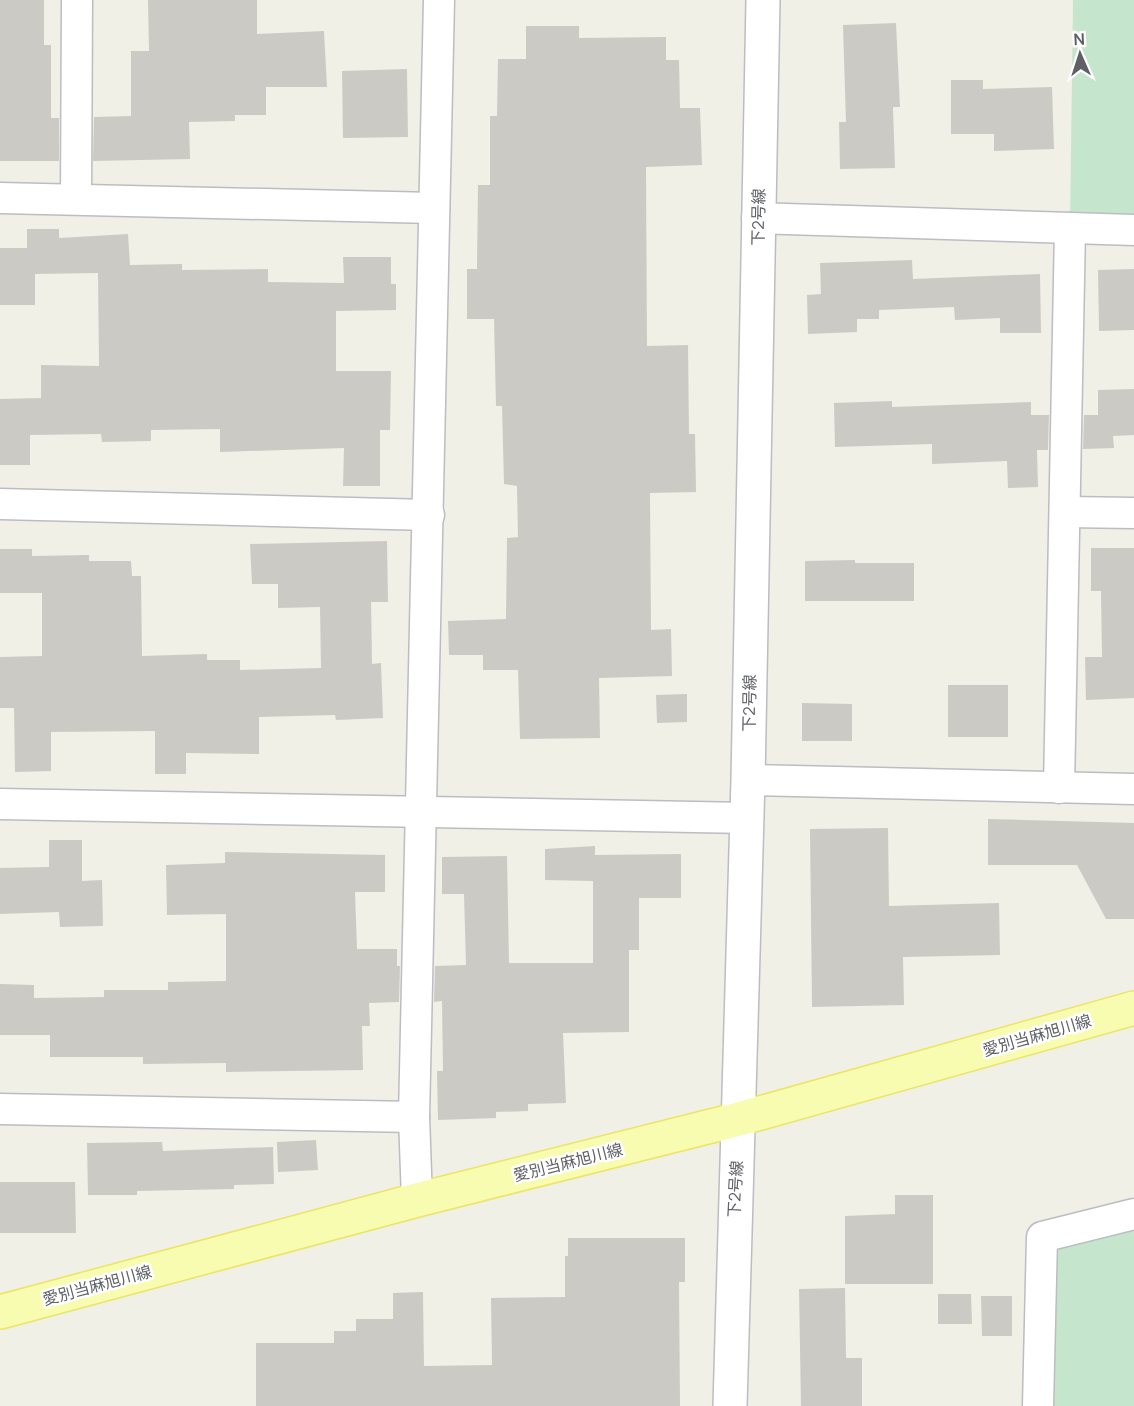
<svg xmlns="http://www.w3.org/2000/svg" width="1134" height="1406" viewBox="0 0 1134 1406" font-family="Manrope,'Noto Sans JP',sans-serif">
<style>
.green{fill:#c5e6cc}
.building{fill:#cccac4}
.lines{fill:none;stroke-linecap:round;stroke-linejoin:round}
.minor-casing{stroke:#bbbdc2;stroke-width:33}
.tertiary-casing{stroke:#bbbdc2;stroke-width:36}
.primary-casing{stroke:#ece564;stroke-width:36}
.minor{stroke:#fff;stroke-width:30}
.tertiary{stroke:#fff;stroke-width:33}
.primary{stroke:#f7fcb0;stroke-width:33}
.labels{text-anchor:middle;dominant-baseline:central;stroke-width:5;stroke-linejoin:round;paint-order:stroke}
.street-label{font-size:16px;fill:#5e6066;stroke:#fff}
</style>
<rect width="100%" height="100%" fill="#f0f0e7"/>
<g class="green">
<polygon points="1073,0 1134,0 1134,230 1070,228"/>
<polygon points="1134,1214 1134,1406 1038,1406 1042,1237"/>
</g>
<g class="building">
<polygon points="0,0 44,0 44,45 51,45 51,118 59,118 59,161 0,161"/>
<polygon points="148,0 257,0 257,34 324,31 327,87 266,87 266,115 235,115 235,121 189,122 190,159 93,161 94,117 131,116 131,51 149,51"/>
<polygon points="896,23 900,107 893,107 895,168 840,169 839,122 846,122 843,25"/>
<polygon points="526,26 579,26 579,38 666,37 666,60 679,60 680,108 700,108 702,165 646,167 647,346 688,345 689,434 695,434 696,492 650,493 651,630 671,629 672,676 599,678 600,738 520,739 518,670 483,670 483,655 449,655 448,621 506,619 507,538 518,537 517,486 504,484 502,406 496,406 494,319 467,319 467,269 477,269 478,185 490,185 490,116 497,116 498,59 526,59"/>
<polygon points="407,69 408,137 343,138 342,71"/>
<polygon points="951,80 983,80 983,89 1052,87 1054,149 994,151 994,134 951,134"/>
<polygon points="27,229 59,229 59,238 128,234 130,265 182,264 182,270 268,269 268,282 344,283 343,257 391,257 391,284 396,284 396,310 336,311 336,371 391,371 390,430 380,430 380,486 343,486 344,448 220,452 220,429 151,430 151,441 102,442 101,434 30,435 30,465 0,465 0,399 41,398 41,365 99,366 98,273 35,274 35,305 0,305 0,248 27,248"/>
<polygon points="912,260 913,279 1040,274 1041,333 1000,333 1000,318 955,320 954,307 879,310 879,319 857,319 857,332 808,334 807,295 821,294 820,263"/>
<polygon points="1134,269 1134,330 1099,331 1098,270"/>
<polygon points="1134,389 1134,435 1113,436 1114,448 1083,449 1084,415 1098,415 1098,390"/>
<polygon points="892,401 892,407 1031,402 1031,415 1049,415 1048,450 1037,450 1038,487 1008,488 1007,461 932,464 932,444 835,447 834,403"/>
<polygon points="387,541 388,602 371,602 372,664 381,663 383,718 336,720 335,715 259,717 259,754 186,753 186,774 155,774 155,731 51,732 51,771 15,772 14,708 0,708 0,657 42,656 42,593 0,593 0,549 32,549 32,556 89,555 89,561 131,561 132,576 141,576 142,656 207,654 207,660 240,660 240,670 321,668 320,607 278,608 278,584 252,584 250,544"/>
<polygon points="1091,548 1134,548 1134,698 1086,700 1085,657 1102,657 1101,591 1091,591"/>
<polygon points="855,560 855,563 914,563 914,601 805,601 805,561"/>
<rect x="948" y="685" width="60" height="52"/>
<polygon points="687,694 687,722 657,723 656,695"/>
<polygon points="802,703 852,704 852,741 802,741"/>
<polygon points="988,819 1134,823 1134,919 1106,919 1077,865 988,865"/>
<polygon points="888,828 889,906 999,903 1000,955 903,957 904,1005 812,1007 810,829"/>
<polygon points="49,840 82,840 82,881 102,880 103,926 60,927 59,912 0,914 0,868 49,867"/>
<polygon points="595,846 595,855 681,854 681,898 639,898 639,950 629,950 629,1032 563,1033 566,1103 528,1104 528,1111 496,1112 496,1118 438,1120 437,1071 443,1071 442,1001 434,1002 435,966 466,965 464,894 442,894 442,857 507,856 509,963 593,963 593,881 545,880 545,849"/>
<polygon points="225,852 385,855 385,892 355,892 357,949 397,949 397,966 400,966 399,1002 369,1003 370,1026 362,1026 363,1070 226,1072 226,1063 143,1064 143,1057 50,1057 50,1035 0,1035 0,984 34,985 34,998 104,997 104,990 168,990 168,982 226,981 226,914 167,915 166,865 225,863"/>
<polygon points="316,1140 318,1170 278,1172 277,1142"/>
<polygon points="162,1142 163,1151 273,1147 274,1184 234,1185 234,1189 137,1191 137,1195 88,1195 87,1143"/>
<polygon points="0,1182 75,1182 76,1233 0,1233"/>
<polygon points="895,1195 933,1195 933,1284 845,1284 845,1216 895,1214"/>
<polygon points="568,1238 685,1238 685,1282 679,1282 680,1406 256,1406 256,1343 334,1343 334,1331 356,1331 356,1319 393,1319 393,1293 423,1292 424,1366 492,1365 491,1298 565,1297 565,1256 568,1256"/>
<polygon points="845,1288 846,1358 862,1358 862,1406 801,1406 799,1289"/>
<polygon points="938,1294 971,1294 972,1324 938,1324"/>
<polygon points="981,1296 1012,1296 1012,1336 982,1336"/>
</g>
<g class="lines">
<g class="minor-casing">
<g id="minor">
<polyline points="0,198 434,208"/>
<polyline points="76,199 77,0"/>
<polyline points="757,218 1134,230"/>
<polyline points="0,504 429,515"/>
<polyline points="1066,512 1134,513"/>
<polyline points="748,780 1134,789"/>
<polyline points="1059,788 1070,228"/>
<polyline points="0,804 747,818"/>
<polyline points="0,1109 414,1117"/>
<polyline points="417,1200 414,1117 439,0"/>
<polyline points="1038,1406 1042,1237 1134,1214"/>
</g>
</g>
<g class="tertiary-casing">
<polyline id="tertiary" points="730,1406 748,780 763,0"/>
</g>
<g class="primary-casing">
<polyline id="primary" points="0,1312 417,1200 739,1119 1134,1008"/>
</g>
<use href="#minor" class="minor"/>
<use href="#tertiary" class="tertiary"/>
<use href="#primary" class="primary"/>
</g>
<g class="labels">
<g class="street-label">
<text transform="translate(758 217) rotate(-89)">下2号線</text>
<text transform="translate(749 703) rotate(-89)">下2号線</text>
<text transform="translate(1037 1035) rotate(-16)">愛別当麻旭川線</text>
<text transform="translate(568 1162) rotate(-14)">愛別当麻旭川線</text>
<text transform="translate(735 1189) rotate(-87)">下2号線</text>
<text transform="translate(97 1285) rotate(-15)">愛別当麻旭川線</text>
</g>
</g>
<g transform="translate(1080 54) rotate(357)" stroke="#ffffff" stroke-width="4.5" paint-order="stroke">
<path d="M0-4.5L10 22L0 15L-10 22Z" fill="#5e6066"/>
<text y="-9" font-size="16" font-weight="bold" text-anchor="middle" fill="#5e6066">N</text>
</g>
</svg>
